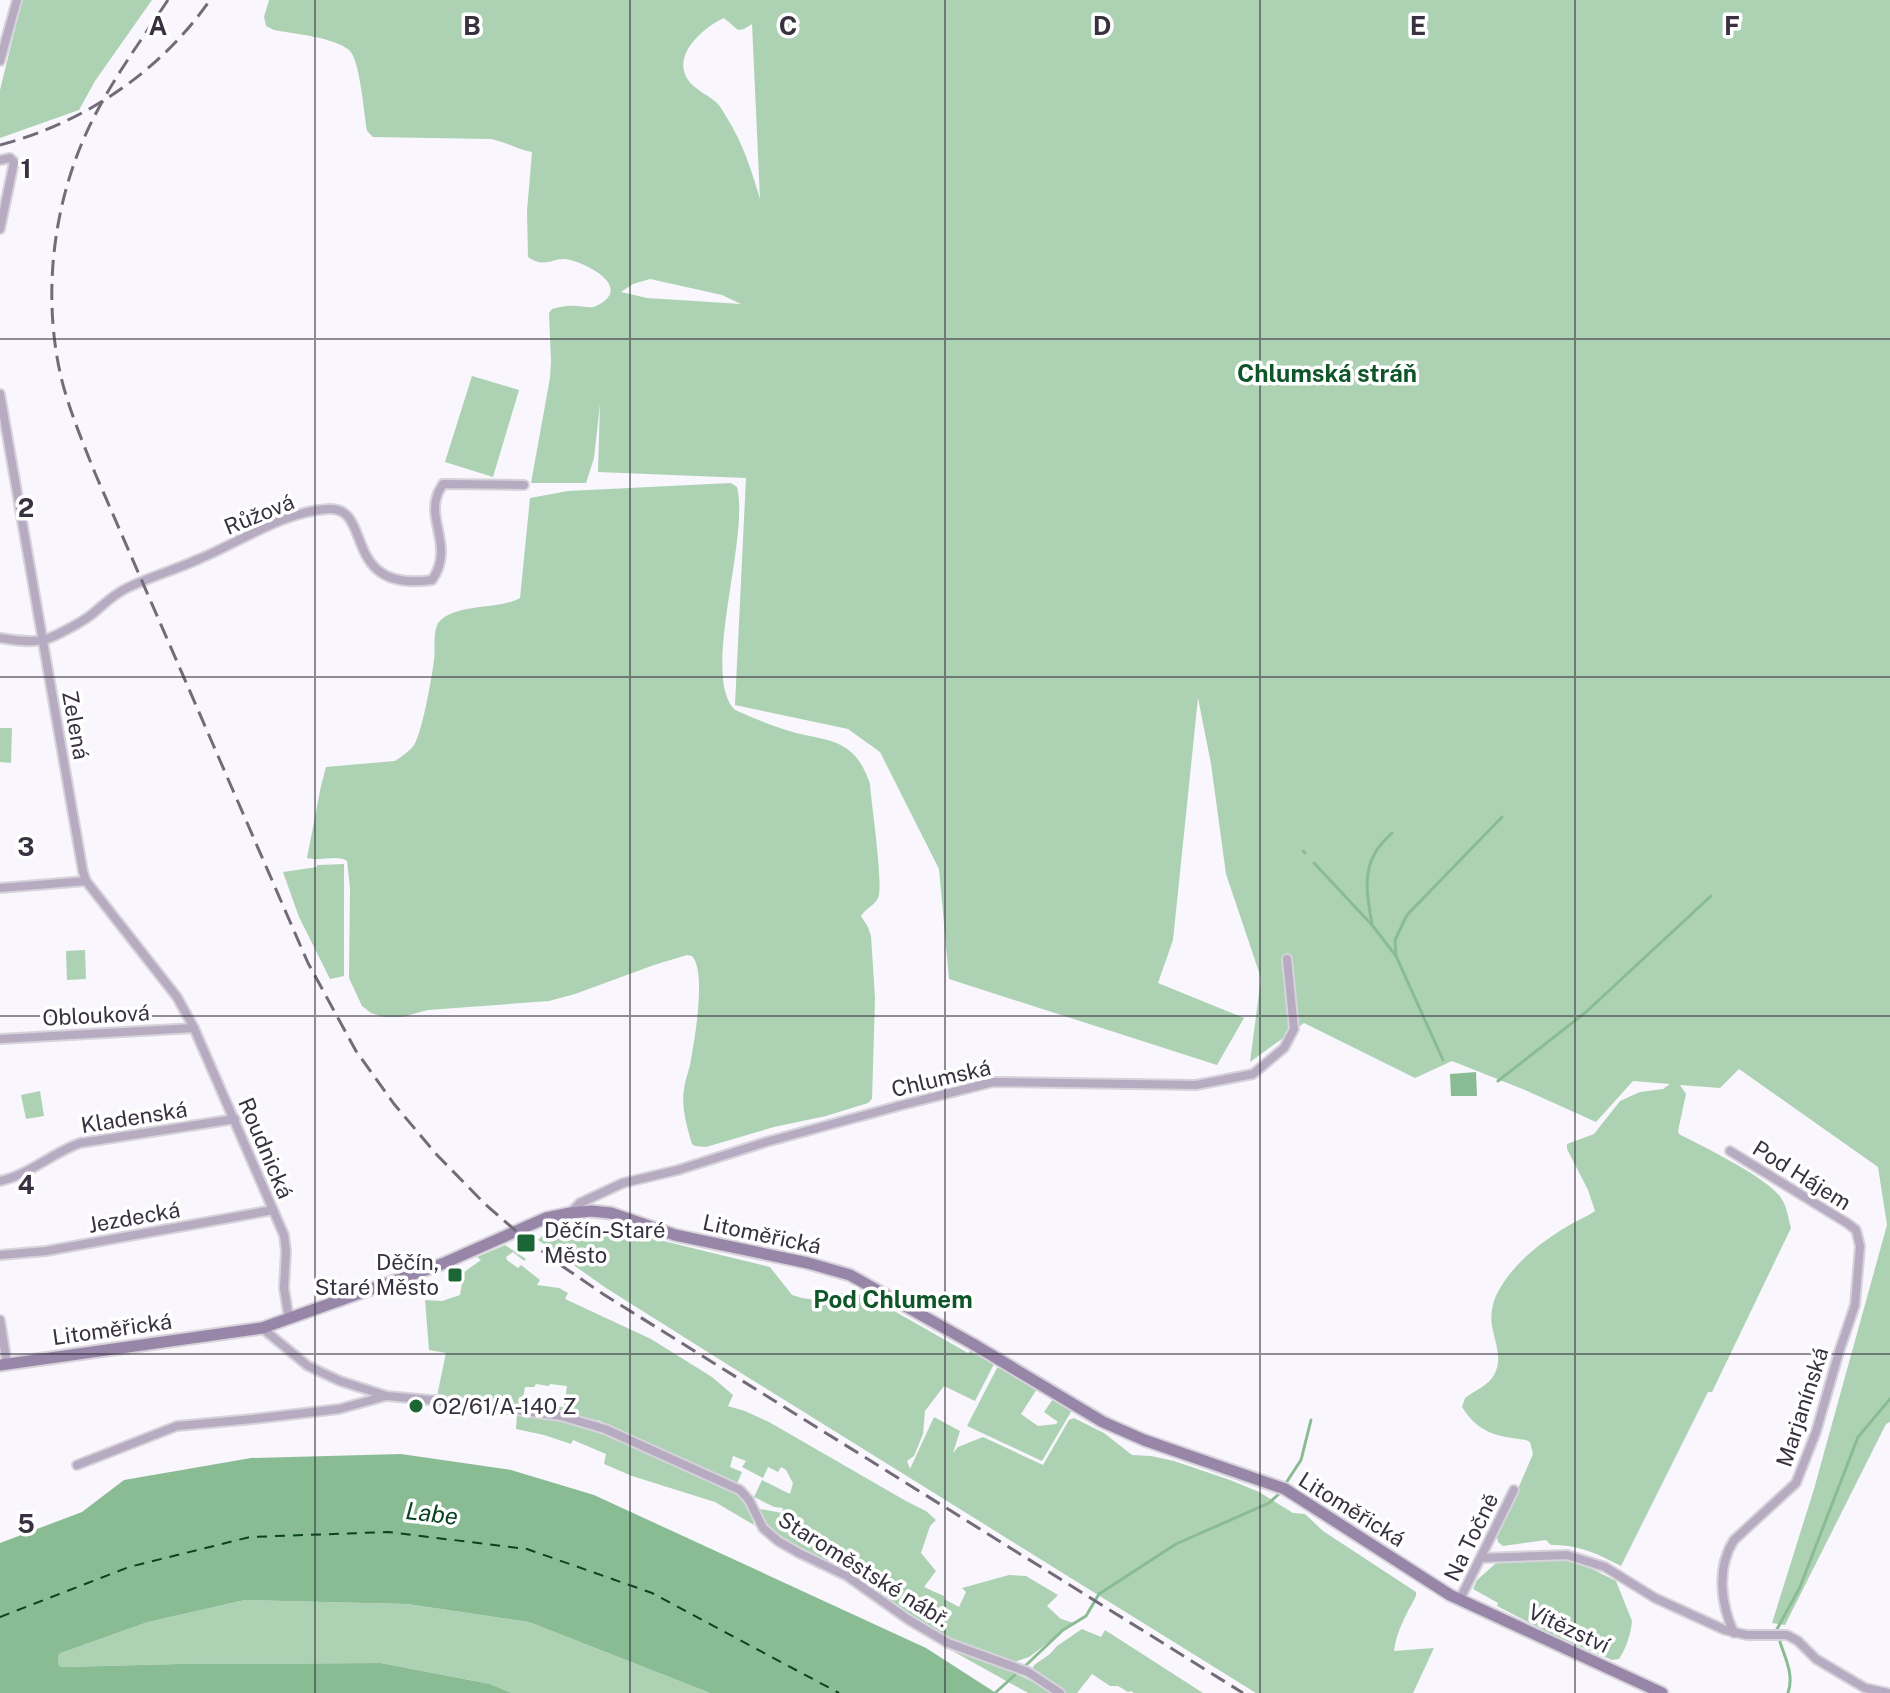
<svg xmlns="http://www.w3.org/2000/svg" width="1890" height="1693" viewBox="0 0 1890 1693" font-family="'Public Sans',sans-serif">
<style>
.green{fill:#add2b3;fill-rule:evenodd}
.water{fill:#8abc94}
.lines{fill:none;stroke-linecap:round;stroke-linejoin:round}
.stream{stroke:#8abc94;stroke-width:3}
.ferry{stroke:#08441e;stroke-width:2;stroke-dasharray:10 8;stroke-linecap:butt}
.minor-casing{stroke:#d6d3db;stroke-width:12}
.secondary-casing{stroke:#d6d3db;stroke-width:15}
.minor{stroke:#b7abc2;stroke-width:8}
.secondary{stroke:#9886a8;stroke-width:11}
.rail{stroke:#726c78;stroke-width:3;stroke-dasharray:16 8;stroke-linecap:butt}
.grid{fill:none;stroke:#38313f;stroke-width:2;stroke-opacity:0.55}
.poi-dot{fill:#1b6634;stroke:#fff;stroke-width:3}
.labels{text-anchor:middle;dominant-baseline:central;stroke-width:7;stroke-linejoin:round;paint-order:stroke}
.street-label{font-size:22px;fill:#38313f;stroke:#fff}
.poi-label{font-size:22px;fill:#38313f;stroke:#fff;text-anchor:start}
.neighbourhood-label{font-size:24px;font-weight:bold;fill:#0e5528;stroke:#fff}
.water-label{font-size:24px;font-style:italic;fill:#08441e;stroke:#fff}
.grid-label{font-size:26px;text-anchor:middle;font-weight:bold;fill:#38313f;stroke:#fff;stroke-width:7;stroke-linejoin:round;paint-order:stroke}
</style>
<rect width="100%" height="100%" fill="#f9f6fd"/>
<g class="green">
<polygon points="22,0 152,0 95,81 79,110 0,138 0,90"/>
<path d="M269,0h1621v1422l-4,2 -101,201 -13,-2 42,-134 73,-264 -9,-58 -139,-98 -19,19 -40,-3 6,9 -8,37 1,3c23,12 91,45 102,64 6,8 7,20 10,30l-79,164h-4l-87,174c-23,-12 -43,-22 -70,-21l-5,-5 -43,6 -5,-4 -1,-5 36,-83 -3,-12 -4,-2c-29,-4 -47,-6 -64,-33l3,-9c9,-7 24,-13 29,-23 9,-16 1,-32 -2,-49 -2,-12 1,-26 7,-36 15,-27 43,-49 69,-64 9,-6 19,-9 27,-15l-7,-21 -21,-41v-5l27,-10 26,-33 20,-9 23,-3 7,-5 -37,-3 -37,41 -71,-32 -73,-29 -37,17 -111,-55 -54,39 11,-84 -35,-104 -15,-110 -13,-66 -25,242 -15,43 86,35 -27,47 -268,-86 -10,-110 -59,-117 -32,-23 -113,-24 11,-227 -148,-6 2,-68 -6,54 -8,25h-55l19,-105 1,-17 -2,-48 3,-4c8,-2 16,-4 25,-3 7,0 12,3 19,0 5,-2 12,-7 14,-12 6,-16 -27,-31 -40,-34 -15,-5 -24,10 -42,-3l-1,-46 5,-59c-14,-2 -26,-10 -41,-13l-118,-2 -6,-6c-3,-17 -7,-72 -18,-81 -16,-13 -54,-16 -75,-20l-8,-4 -2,-9zM724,18l14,12 6,-1 8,-5 8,175c-8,-27 -17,-56 -33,-81 -3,-5 -6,-11 -10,-15 -9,-8 -23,-14 -29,-23 -17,-25 16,-53 36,-62zM650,279l72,16 19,9 -94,-6 -26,-6 12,-8z"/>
<polygon points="472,376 519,390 493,477 445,462"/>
<path d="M731,483l6,4c13,52 -37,189 -2,223 16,7 32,14 48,19 41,14 70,4 87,55 1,18 14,103 8,114 -3,7 -13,11 -17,18l7,11 3,9 4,62 -3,101 -4,4 -42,13 -52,11 -68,20 -11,-1 -3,-2c-5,-17 -11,-37 -8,-55 1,-8 4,-16 6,-24 4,-22 17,-93 2,-109l-5,-1 -33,10 -79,29 -26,7 -121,9 -26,7h-18l-13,-4 -9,-7 -13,-28 1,-90 -3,-27c-11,-7 -28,1 -40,-3l14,-72 5,-19 69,-6c7,-5 14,-9 19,-16 8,-12 18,-68 20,-85 2,-12 -3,-33 8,-41 21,-16 56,-9 78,-21l10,-100 38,-7z"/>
<polygon points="0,728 12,728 11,763 0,762"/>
<polygon points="344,864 344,976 330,979 299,917 283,872 317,867 317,865"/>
<polygon points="85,950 86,979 67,980 66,951"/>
<polygon points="40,1091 44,1116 26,1119 21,1095"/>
<path d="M582,1225l32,4 156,38 22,28 10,3 22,3 5,-4 11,-4h15l18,6 95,54 2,-2 24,13 -19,37 -31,-15 -19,25 -2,23 -9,22 -7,5 3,8 24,-52 26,14 -7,22 5,-6 25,-10 60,28 26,-45 5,-2 30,15 28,22 19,1 23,5 56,19 29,12 34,21 12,1 18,17 93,61v4c-9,17 -20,36 -22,55l40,-3 -21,45h-157l-507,-315 -143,-90 -68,-48 15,-14z"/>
<polygon points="505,1245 526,1259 524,1261 513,1252 506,1257 507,1260 518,1268 521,1265 540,1280 537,1285 559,1288 568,1293 565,1299 651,1339 712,1377 733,1395 728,1406 745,1411 769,1422 906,1501 926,1511 936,1520 930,1526 921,1553 936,1571 924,1587 944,1596 944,1599 959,1607 966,1592 962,1588 1009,1575 1026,1576 1058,1595 1047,1606 1061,1619 1074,1623 1029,1657 1012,1663 959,1643 926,1627 860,1578 834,1562 813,1558 770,1534 758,1513 760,1509 782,1513 783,1508 774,1507 754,1497 762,1480 790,1494 793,1483 786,1470 781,1467 778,1472 768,1467 763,1478 742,1467 746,1461 733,1456 730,1467 742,1472 736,1486 646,1445 646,1443 598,1420 597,1422 549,1413 549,1406 564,1407 567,1386 550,1384 549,1386 536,1384 534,1387 525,1387 521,1409 437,1396 446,1353 429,1350 425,1300 442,1301 460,1295 464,1272 481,1260 477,1257"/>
<polygon points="997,1368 1002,1368 1037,1389 1021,1414 1038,1426 1056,1424 1058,1422 1044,1412 1053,1399 1072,1410 1042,1461 967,1426"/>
<path d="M517,1414l54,7 3,5 4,-3 15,4 143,66c10,9 15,19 18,32l-39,-23 -83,-26 -28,-12 2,-10 -33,-14 -2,4 -27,-9 -28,-6z"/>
<path d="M1559,1557l25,8 32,16 16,40c-1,12 -6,28 -13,38l-7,1 -59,-25 -56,-29 1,-3 -25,-14 4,-9 18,-16 9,-4z"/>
<polygon points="245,1600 407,1604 529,1622 710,1693 512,1693 490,1684 381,1663 178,1664 66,1667 59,1666 58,1656 61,1653 148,1622"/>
<polygon points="1082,1629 1101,1637 1105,1630 1203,1693 1134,1693 1131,1691 1128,1692 1118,1686 1110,1686 1092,1674 1077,1693 1065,1693 1032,1670 1034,1665 1050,1654 1057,1646"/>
<path d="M940,1644c40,14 77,28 114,49h-26z"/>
</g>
<g class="water">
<polygon points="1476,1072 1477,1096 1451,1096 1450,1074"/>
<polygon points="401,1454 511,1470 594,1495 926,1648 996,1693 710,1693 529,1622 407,1604 245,1600 148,1622 61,1653 58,1656 59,1666 66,1667 178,1664 381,1663 490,1684 512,1693 0,1693 0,1543 82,1512 124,1480 251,1458"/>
</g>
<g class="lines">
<g class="stream">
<polyline points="1303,851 1305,853"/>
<polyline points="1314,863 1372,925 1396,956 1443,1060"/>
<path d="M1372,924c-4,-23 -10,-49 3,-71 4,-8 11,-14 17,-20"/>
<polyline points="1396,956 1395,940 1407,915 1502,817"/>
<polyline points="1498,1081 1586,1012 1711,896"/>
<polyline points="1284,1486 1301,1460 1311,1420"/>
<polyline points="1776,1631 1800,1587 1858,1437 1890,1399"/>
<path d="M1780,1642c6,18 14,33 8,51"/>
<polyline points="1023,1668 1063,1630 1086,1616 1099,1594 1176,1544 1269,1503 1280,1493"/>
<polyline points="995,1693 1015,1675"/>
</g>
<polyline class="ferry" points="0,1617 129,1567 250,1537 388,1532 527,1549 652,1593 839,1693"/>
<g class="minor-casing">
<g id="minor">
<polyline points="0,61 17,0"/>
<polyline points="0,160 10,158 14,162 0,229"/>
<polyline points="0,394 83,872 86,881 177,997 194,1028 284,1235 286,1251 284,1288 289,1319"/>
<path d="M0,638c13,2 29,5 43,2 10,-2 39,-18 48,-25 11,-9 22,-20 34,-26 24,-12 50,-19 74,-30 41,-17 85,-48 130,-50 45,-2 11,84 103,71 22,-31 -4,-58 5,-84 1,-5 4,-8 6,-12l81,1"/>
<polyline points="0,888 86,881"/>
<polyline points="0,1039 194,1028"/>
<path d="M1730,1151l117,72 9,7 4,16 -5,59 -16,47 -23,80 -20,51 -62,57c-18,28 -13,65 0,93"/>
<path d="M0,1181c29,-6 52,-28 80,-38l155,-24"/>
<polyline points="570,1213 580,1203 623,1183 678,1170 766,1142 902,1105 993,1082 1196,1085 1253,1074 1284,1048 1294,1029 1287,959"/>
<polyline points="0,1255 46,1251 273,1210"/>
<polyline points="0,1320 7,1364"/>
<polyline points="262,1328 308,1366 340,1381 387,1396 463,1403 561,1416 605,1429 740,1490 749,1500 763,1528 778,1541 799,1553 847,1576 909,1620 948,1643 1028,1672 1060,1693"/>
<polyline points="77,1465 177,1426 253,1419 339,1409 386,1396"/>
<polyline points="1481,1558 1567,1555 1605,1567 1655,1598 1725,1630 1747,1635 1787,1635 1798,1641 1816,1659 1865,1688 1888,1693"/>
<polyline points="1460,1599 1514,1490"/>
</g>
</g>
<g class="secondary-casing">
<polyline id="secondary" points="0,1365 262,1328 442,1264 546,1218 570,1213 591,1211 611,1213 675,1235 808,1263 850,1275 973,1344 1103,1422 1144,1440 1285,1489 1450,1595 1662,1693"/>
</g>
<use href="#minor" class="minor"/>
<use href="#secondary" class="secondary"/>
<g class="rail">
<path d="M168,0c-26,39 -54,77 -75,119 -40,79 -52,176 -31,262 8,31 21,62 33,92l213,490 48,88 38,53 43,51 48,49 31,27 43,33 44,30 640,399"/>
<path d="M0,145c84,-22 160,-73 210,-145"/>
</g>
</g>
<path class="grid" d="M315,0v1693M630,0v1693M945,0v1693M1260,0v1693M1575,0v1693M0,339h1890M0,677h1890M0,1016h1890M0,1354h1890"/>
<g class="poi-dot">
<rect x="516" y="1233" width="20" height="20" rx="4"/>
<rect x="447" y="1267" width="16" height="16" rx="4"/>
<circle cx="416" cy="1406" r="8"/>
</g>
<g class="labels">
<g class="street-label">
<text transform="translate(259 514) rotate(-22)">Růžová</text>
<text transform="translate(76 725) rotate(80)">Zelená</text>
<text transform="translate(96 1015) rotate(-3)">Oblouková</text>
<text transform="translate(941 1078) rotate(-13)">Chlumská</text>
<text transform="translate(134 1117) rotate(-9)">Kladenská</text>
<text transform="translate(266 1148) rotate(67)">Roudnická</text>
<text transform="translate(1802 1175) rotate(32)">Pod Hájem</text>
<text transform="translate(134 1217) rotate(-10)">Jezdecká</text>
<text transform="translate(762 1234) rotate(12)">Litoměřická</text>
<text transform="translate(112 1329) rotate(-8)">Litoměřická</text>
<text transform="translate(1802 1407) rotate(-72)">Marjanínská</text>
<text transform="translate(1352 1509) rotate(32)">Litoměřická</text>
<text transform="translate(1471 1537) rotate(-64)">Na Točně</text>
<text transform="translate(864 1569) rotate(32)">Staroměstské nábř.</text>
<text transform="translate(1569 1628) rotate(25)">Vítězství</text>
</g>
<g class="poi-label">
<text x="544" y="1230">Děčín-Staré<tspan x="544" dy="25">Město</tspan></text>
<text x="439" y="1262" text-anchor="end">Děčín,<tspan x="439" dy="25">Staré Město</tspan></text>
<text x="432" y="1406">O2/61/A-140 Z</text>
</g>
<g class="neighbourhood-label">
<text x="1327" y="373">Chlumská stráň</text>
<text x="893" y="1299">Pod Chlumem</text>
</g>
<g class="water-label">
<text transform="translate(432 1513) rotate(7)">Labe</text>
</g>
</g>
<g class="grid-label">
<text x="158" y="35">A</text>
<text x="472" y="35">B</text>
<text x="788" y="35">C</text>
<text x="1102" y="35">D</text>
<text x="1418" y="35">E</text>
<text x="1732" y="35">F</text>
<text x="26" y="178">1</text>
<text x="26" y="517">2</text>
<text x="26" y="856">3</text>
<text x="26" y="1194">4</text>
<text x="26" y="1533">5</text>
</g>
</svg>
